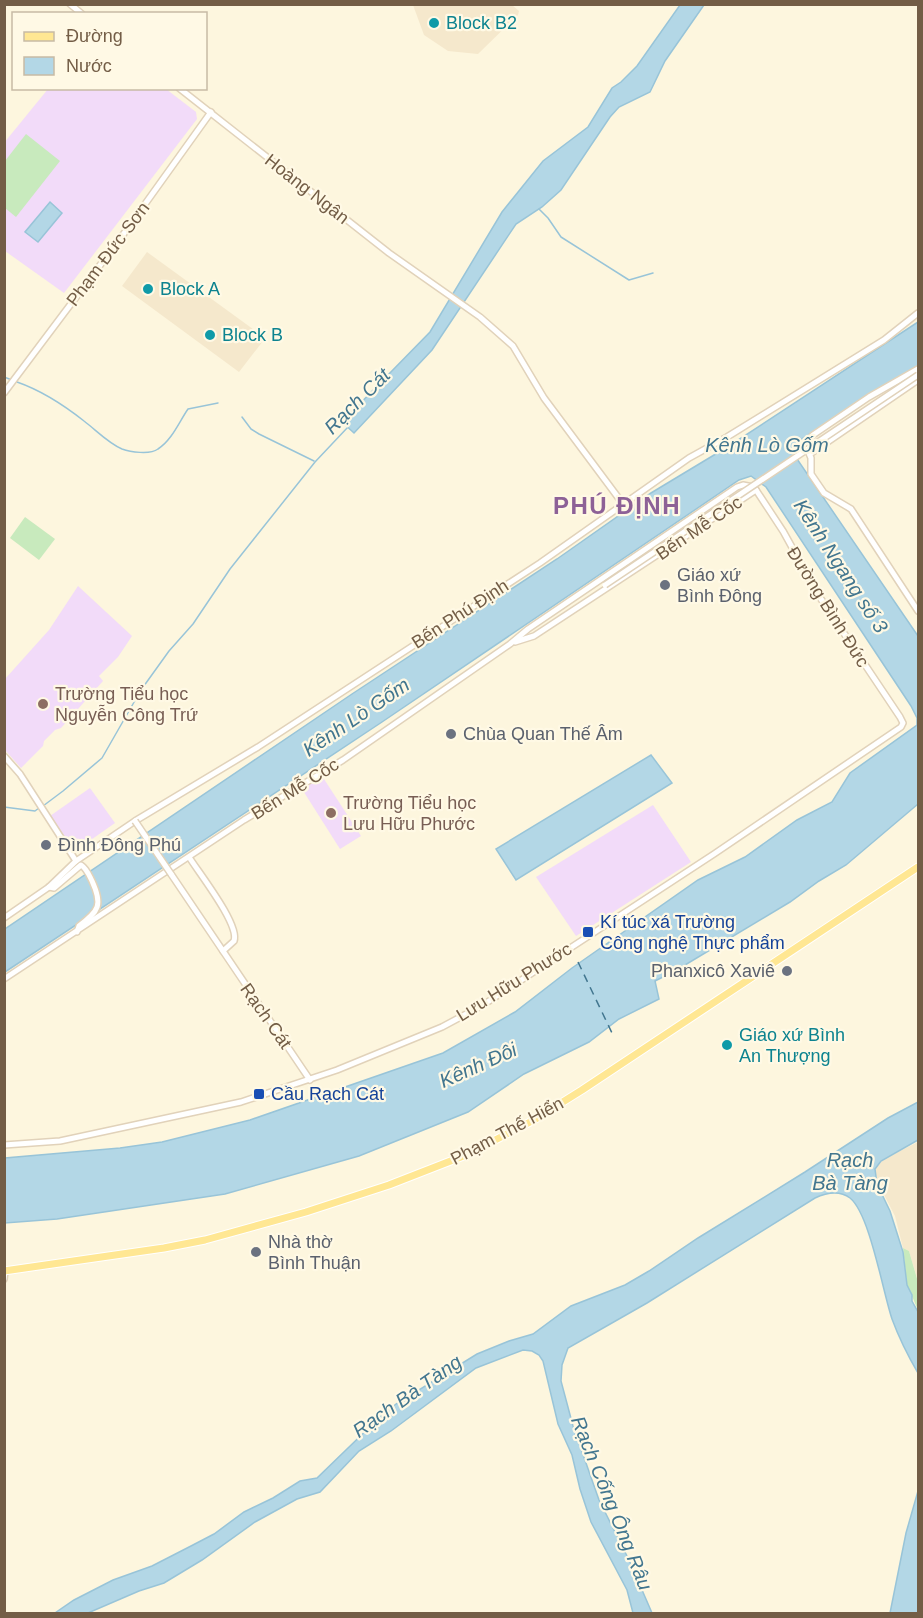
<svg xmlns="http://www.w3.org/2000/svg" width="923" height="1618" viewBox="0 0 923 1618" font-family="Arial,sans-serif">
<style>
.residential{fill:#f5e8cc}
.education{fill:#f2dbf9}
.green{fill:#c8eabd}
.water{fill:#b3d7e6;stroke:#98c4d8;stroke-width:1.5}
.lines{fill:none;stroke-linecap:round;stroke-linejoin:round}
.stream{stroke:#98c4d8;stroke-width:1.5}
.ferry{stroke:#42768f;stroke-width:1.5;stroke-dasharray:8 6;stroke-linecap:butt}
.minor-casing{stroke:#e1d2ba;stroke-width:8}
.major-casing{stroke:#fff;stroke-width:9}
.minor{stroke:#fff;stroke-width:5}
.major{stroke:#ffe793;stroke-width:7}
.minor-bridge-casing{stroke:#e1d2ba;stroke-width:8;stroke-linecap:butt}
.minor-bridge{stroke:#fff;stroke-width:5}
.culture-dot{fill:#0f9aa8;stroke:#fff9e5;stroke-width:2}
.worship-dot{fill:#6b7280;stroke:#fff9e5;stroke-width:2}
.education-dot{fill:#8d6e63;stroke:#fff9e5;stroke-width:2}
.transit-dot{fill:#1a4fb4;stroke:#fff9e5;stroke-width:2}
.labels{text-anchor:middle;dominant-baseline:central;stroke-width:4.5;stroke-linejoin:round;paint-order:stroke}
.culture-label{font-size:18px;fill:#0d838f;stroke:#fff9e5;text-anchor:start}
.street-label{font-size:18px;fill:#735d46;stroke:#fff9e5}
.worship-label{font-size:18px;fill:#5b616d;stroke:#fff9e5;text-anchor:start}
.education-label{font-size:18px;fill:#785e54;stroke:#fff9e5;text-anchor:start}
.transit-label{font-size:18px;fill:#164399;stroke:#fff9e5;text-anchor:start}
.water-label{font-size:20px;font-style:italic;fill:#42768f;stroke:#fff9e5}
.district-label{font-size:24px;font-weight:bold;letter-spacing:1.5px;fill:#8d6197;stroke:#fff9e5}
</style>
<rect width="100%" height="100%" fill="#fdf6de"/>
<g class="residential">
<polygon points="413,5 512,5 519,11 518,15 478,54 448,51 424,35"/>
<polygon points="147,252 261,335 263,341 239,372 122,286"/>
<polygon points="918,1142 918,1281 909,1251 903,1248 895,1216 879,1185 875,1173 876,1167 884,1159"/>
</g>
<g class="education">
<polygon points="48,89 166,89 196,112 197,119 64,293 5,251 4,143"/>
<polygon points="78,586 132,636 118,657 99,676 103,681 61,728 55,730 44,741 43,746 21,768 5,750 5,679 49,630"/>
<polygon points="322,776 361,836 340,849 302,789"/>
<polygon points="90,788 115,823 75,851 50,816"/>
<polygon points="653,805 691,862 576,936 536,877"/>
</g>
<g class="green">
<polygon points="26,134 60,161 16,217 5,208 5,161"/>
<polygon points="25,517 55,539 39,560 10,538"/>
<polygon points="903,1248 909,1251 918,1282 918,1310 907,1285"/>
</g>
<g class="water">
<polygon points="680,5 704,5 665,61 650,92 619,107 610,117 561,190 542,207 516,224 432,350 354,433 342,422 430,332 502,212 543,161 588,127 612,88 621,82 637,66"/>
<polygon points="50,202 62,213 38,242 25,232"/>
<polygon points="918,322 918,366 800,440 795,446 797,459 918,636 918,804 846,865 819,881 790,902 675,971 655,981 659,999 619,1019 589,1042 524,1074 468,1112 359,1156 225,1194 57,1219 5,1223 5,1158 120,1148 162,1142 250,1120 443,1053 515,1012 572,968 698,880 745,857 797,820 832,802 850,773 917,725 917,718 911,706 766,487 751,476 739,480 382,722 5,972 5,929 352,694 557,559 651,493 729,446"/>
<polygon points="651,755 672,783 516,880 496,849"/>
<path d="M918,1102v38l-37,21 -6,8 2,15 13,27 13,41 4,33 5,10v6l6,11v61c-10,-17 -19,-35 -26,-54 -9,-26 -22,-105 -42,-121 -11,-8 -24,-5 -35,0l-168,105 -79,45 -6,17 -1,16 12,45 26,74 30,60 23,53h-19l-6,-23 -36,-68 -11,-33 -8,-34 -14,-31 -15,-63 -4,-6 -7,-4 -9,-1 -47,18 -85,63 -32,20 -39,41 -23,7 -42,23 -53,38 -38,23 -25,8 -51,22h-33l19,-13 39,-20 39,-14 39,-20 23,-12 30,-22 29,-14 27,-17 17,-3 63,-61 16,-13 81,-50 32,-13 24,-7 38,-28 54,-21 24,-14 49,-33 107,-66 83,-54z"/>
<polygon points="918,1491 918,1613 890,1613 906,1533"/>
</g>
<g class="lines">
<g class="stream">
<polyline points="539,209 548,218 561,237 629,280 653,273"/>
<polyline points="4,377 12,380"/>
<path d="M17,382c23,8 48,24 67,39 12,9 24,22 38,28 8,3 28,6 36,0 14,-9 21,-27 30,-40l30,-6"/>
<polyline points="242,417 251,429 259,434 314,461"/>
<polyline points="43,806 63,791 102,758 141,690 169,651 193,624 230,569 315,462 348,427"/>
<polyline points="4,807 35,811 39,808"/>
</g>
<polyline class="ferry" points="578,962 612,1033"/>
<g class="minor-casing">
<g id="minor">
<polyline points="70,4 82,14"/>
<polyline points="179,88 389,253 480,317 513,346 544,398 623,504"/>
<polyline points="918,369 869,397 813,435 807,443 808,451 811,458 811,474 824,493 851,509 918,611"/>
<polyline points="4,393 125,232 211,112"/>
<polyline points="810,454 918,380"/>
<polyline points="515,642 534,636 756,490"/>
<polyline points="4,756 20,774 76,861"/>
<path d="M189,857c10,16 51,68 45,84l-11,10"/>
<polyline points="171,874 310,1080"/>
<path d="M49,887l5,1 27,-23c6,4 8,10 11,16 11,24 7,30 -13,45l-2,6"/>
<polyline points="4,918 49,887 76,861 135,821 258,747 540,563 689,458 727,437 884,340 918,313"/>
<polyline points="4,979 244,820 343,760 510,644 528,629 737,487 743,485 753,487"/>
<polyline points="4,1145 60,1141 241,1102 337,1070 442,1027 483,1005 714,854 901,727 903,723 900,717 819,596 783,531 756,490"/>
<polyline points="4,1279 5,1271"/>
</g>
</g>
<g class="major-casing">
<polyline id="major" points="4,1271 164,1248 205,1240 306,1212 389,1185 466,1155 534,1120 582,1090 918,867"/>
</g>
<use href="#minor" class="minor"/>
<use href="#major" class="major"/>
<g class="minor-bridge-casing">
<g id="minor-bridge">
<polyline points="605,585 918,375"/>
<polyline points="135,821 171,874"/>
</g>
</g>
<use href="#minor-bridge" class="minor-bridge"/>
</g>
<g class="culture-dot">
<circle cx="434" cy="23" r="6"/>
<circle cx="148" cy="289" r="6"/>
<circle cx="210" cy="335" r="6"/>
<circle cx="727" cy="1045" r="6"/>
</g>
<g class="worship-dot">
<circle cx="665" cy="585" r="6"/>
<circle cx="451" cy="734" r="6"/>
<circle cx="46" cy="845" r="6"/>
<circle cx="787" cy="971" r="6"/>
<circle cx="256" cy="1252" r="6"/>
</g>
<g class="education-dot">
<circle cx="43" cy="704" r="6"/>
<circle cx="331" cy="813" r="6"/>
</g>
<g class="transit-dot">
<rect x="582" y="926" width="12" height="12" rx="3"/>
<rect x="253" y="1088" width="12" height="12" rx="3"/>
</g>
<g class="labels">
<g class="culture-label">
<text x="446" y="23">Block B2</text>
<text x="160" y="289">Block A</text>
<text x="222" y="335">Block B</text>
<text x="739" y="1035">Giáo xứ Bình<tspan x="739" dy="21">An Thượng</tspan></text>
</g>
<g class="street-label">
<text transform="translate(307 189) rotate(38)">Hoàng Ngân</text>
<text transform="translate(108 254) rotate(-53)">Phạm Đức Sơn</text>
<text transform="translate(699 528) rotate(-34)">Bến Mễ Cốc</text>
<text transform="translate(828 607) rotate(58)">Đường Bình Đức</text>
<text transform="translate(460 614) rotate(-33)">Bến Phú Định</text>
<text transform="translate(295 789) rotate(-32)">Bến Mễ Cốc</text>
<text transform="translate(514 982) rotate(-32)">Lưu Hữu Phước</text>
<text transform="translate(266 1016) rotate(55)">Rạch Cát</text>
<text transform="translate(507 1131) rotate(-28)">Phạm Thế Hiển</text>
</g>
<g class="worship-label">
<text x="677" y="575">Giáo xứ<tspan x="677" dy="21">Bình Đông</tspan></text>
<text x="463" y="734">Chùa Quan Thế Âm</text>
<text x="58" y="845">Đình Đông Phú</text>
<text x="775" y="971" text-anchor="end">Phanxicô Xaviê</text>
<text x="268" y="1242">Nhà thờ<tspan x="268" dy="21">Bình Thuận</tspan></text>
</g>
<g class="education-label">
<text x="55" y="694">Trường Tiểu học<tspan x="55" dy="21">Nguyễn Công Trứ</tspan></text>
<text x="343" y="803">Trường Tiểu học<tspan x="343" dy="21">Lưu Hữu Phước</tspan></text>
</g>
<g class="transit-label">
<text x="600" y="922">Kí túc xá Trường<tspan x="600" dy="21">Công nghệ Thực phẩm</tspan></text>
<text x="271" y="1094">Cầu Rạch Cát</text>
</g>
<g class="water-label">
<text transform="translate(357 401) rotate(-45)">Rạch Cát</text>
<text x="767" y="445">Kênh Lò Gốm</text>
<text transform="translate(841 566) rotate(57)">Kênh Ngang số 3</text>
<text transform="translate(356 717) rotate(-34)">Kênh Lò Gốm</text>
<text transform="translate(478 1065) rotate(-24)">Kênh Đôi</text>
<text x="850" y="1160">Rạch<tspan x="850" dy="23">Bà Tàng</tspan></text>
<text transform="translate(407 1396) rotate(-35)">Rạch Bà Tàng</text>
<text transform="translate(612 1503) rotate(68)">Rạch Cống Ông Râu</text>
</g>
<g class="district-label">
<text x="617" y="505">PHÚ ĐỊNH</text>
</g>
</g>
<rect width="923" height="1618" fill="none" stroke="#735d46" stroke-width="12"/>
<rect x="12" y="12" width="195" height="78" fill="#fff9e5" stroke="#c7bba5" stroke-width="1.5"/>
<rect x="24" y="32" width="30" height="9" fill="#ffe793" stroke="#c7bba5" stroke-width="1.5"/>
<text x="66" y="42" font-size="18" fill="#735d46">Đường</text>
<rect x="24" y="57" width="30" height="18" fill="#b3d7e6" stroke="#c7bba5" stroke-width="1.5"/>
<text x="66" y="72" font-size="18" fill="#735d46">Nước</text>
</svg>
